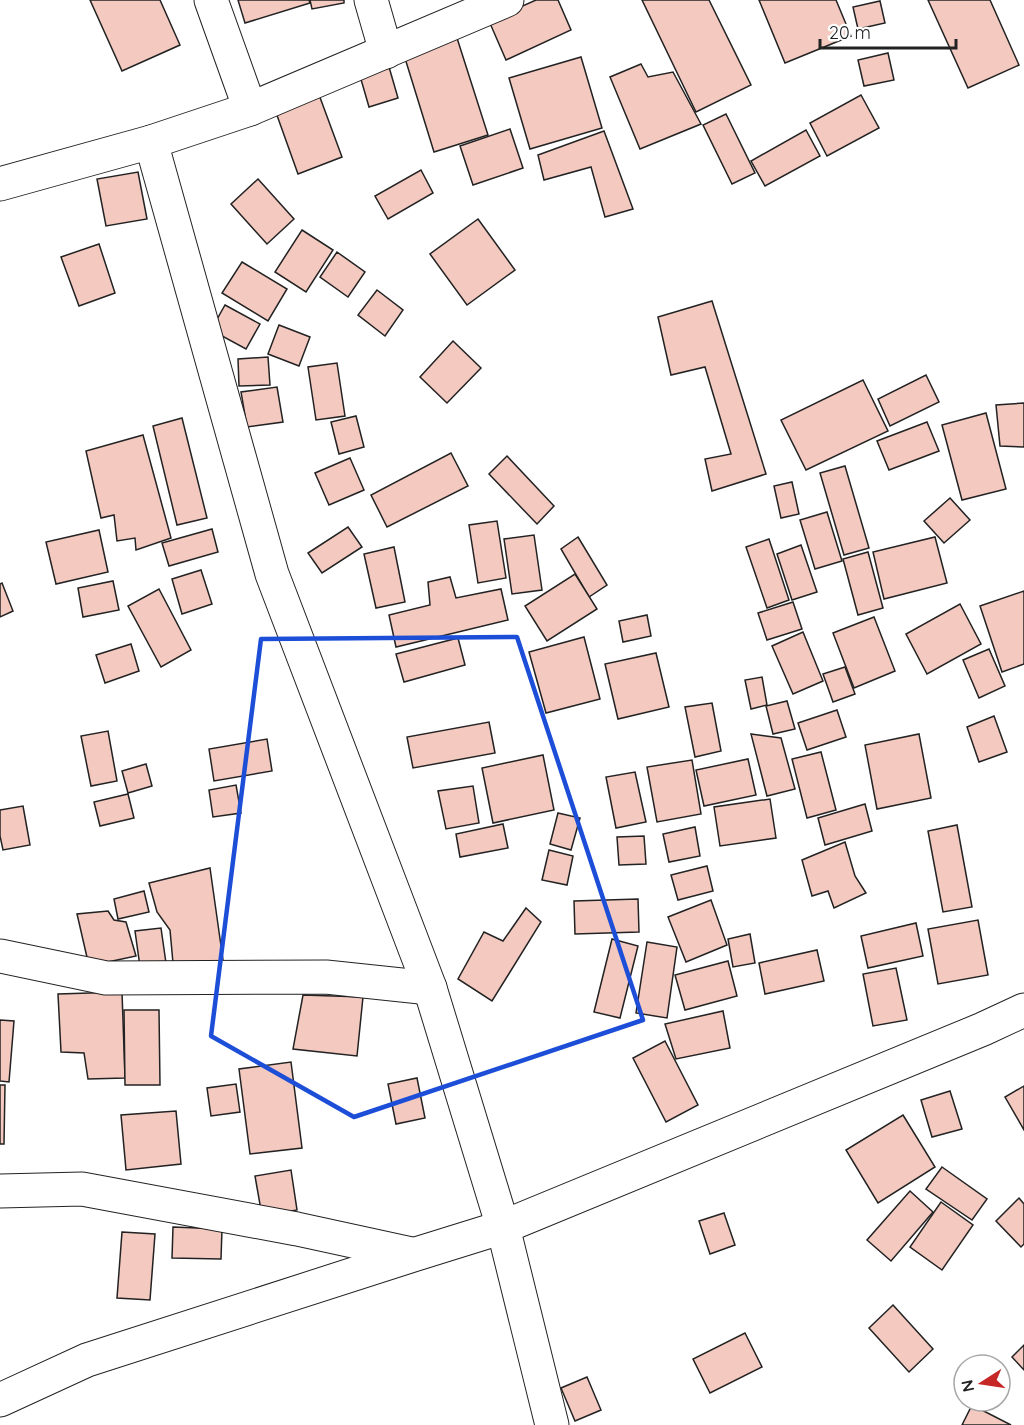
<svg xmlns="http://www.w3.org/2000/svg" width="1024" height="1425" viewBox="0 0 1024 1425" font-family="Quicksand,sans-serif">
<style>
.building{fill:#f3c9c0;stroke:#222;stroke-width:1.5}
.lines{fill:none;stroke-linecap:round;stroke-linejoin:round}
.street-casing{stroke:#222;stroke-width:35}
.street{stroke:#fff;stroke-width:33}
.marked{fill:none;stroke:#1d4ed8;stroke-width:4.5;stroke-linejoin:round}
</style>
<rect width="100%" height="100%" fill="#fff"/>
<g class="building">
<polygon points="90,0 160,0 180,45 122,71"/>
<polygon points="238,0 309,0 310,3 245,23"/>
<polygon points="310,0 344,0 344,3 312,9"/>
<polygon points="536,0 558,0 571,30 506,60 489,21"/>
<polygon points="642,0 709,0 751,85 696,112"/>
<polygon points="759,0 836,0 851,36 785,63"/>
<polygon points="928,0 990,0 1019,65 968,88"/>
<polygon points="880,1 885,23 858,29 853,7"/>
<polygon points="457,38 488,135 434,152 404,55"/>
<polygon points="888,53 894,80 864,86 858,60"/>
<polygon points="581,57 602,128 530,149 509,78"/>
<polygon points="387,60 398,98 369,107 358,69"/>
<polygon points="641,64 648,77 673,72 701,124 640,149 610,77"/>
<polygon points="318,92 342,157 298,174 274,107"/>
<polygon points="861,95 879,128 827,156 810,123"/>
<polygon points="726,114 755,173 732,184 703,125"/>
<polygon points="510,129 523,168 473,185 460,146"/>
<polygon points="806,130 820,156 765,186 751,161"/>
<polygon points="604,131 633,209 605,217 591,167 544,180 538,155"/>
<polygon points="421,170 433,193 388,219 375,196"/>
<polygon points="138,172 147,219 106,226 97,179"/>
<polygon points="258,179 294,219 267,244 231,204"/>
<polygon points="478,219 515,270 467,305 430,254"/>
<polygon points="302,230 333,250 306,292 275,272"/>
<polygon points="99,244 115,293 79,306 61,257"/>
<polygon points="337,252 365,272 348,297 320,277"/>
<polygon points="242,262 287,289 268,321 222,293"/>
<polygon points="377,290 403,310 385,336 358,315"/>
<polygon points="712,301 766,474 712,491 705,459 731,454 705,367 671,375 658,317"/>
<polygon points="225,305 260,324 246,349 211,330"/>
<polygon points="279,325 310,337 299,366 268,354"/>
<polygon points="453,341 481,368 447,403 420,377"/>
<polygon points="268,357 270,385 239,386 238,359"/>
<polygon points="337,363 345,416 316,420 308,367"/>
<polygon points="926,375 939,402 890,426 878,399"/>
<polygon points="863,380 888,431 806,470 781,420"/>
<polygon points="277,387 283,422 247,427 241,392"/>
<polygon points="1024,403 1024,447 1000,446 996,405"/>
<polygon points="986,413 1006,489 962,500 942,425"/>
<polygon points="356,416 364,447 339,454 331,422"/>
<polygon points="182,418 207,518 177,525 153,426"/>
<polygon points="927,422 939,451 889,470 877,441"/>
<polygon points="143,435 171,538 136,550 135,538 117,541 114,515 101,518 86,451"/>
<polygon points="451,453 468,486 387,527 371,495"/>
<polygon points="507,456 554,506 537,524 489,474"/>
<polygon points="350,458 364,490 329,505 315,473"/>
<polygon points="845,466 869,548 844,555 820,473"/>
<polygon points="792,482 799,514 781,518 774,486"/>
<polygon points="950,498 970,520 944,543 924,521"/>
<polygon points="827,512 842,561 815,569 800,520"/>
<polygon points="497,521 506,578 478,583 469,525"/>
<polygon points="348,527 362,547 322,573 308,553"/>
<polygon points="212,529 218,552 169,566 162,543"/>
<polygon points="99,530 108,572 56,584 46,542"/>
<polygon points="534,535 542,590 512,594 504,539"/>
<polygon points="578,537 607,585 589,597 561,549"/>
<polygon points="935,537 947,583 884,599 873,552"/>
<polygon points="769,539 789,600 767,608 746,547"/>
<polygon points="801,545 817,592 792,600 777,554"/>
<polygon points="394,547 405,602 376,608 364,554"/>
<polygon points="868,552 883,608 858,615 843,559"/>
<polygon points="201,570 212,604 182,614 172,579"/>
<polygon points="575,574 597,609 547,641 525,606"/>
<polygon points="450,577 456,598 501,589 508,620 396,647 389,615 430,605 428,582"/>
<polygon points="113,581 119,610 83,617 78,588"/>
<polygon points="2,583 13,611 0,617 0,584"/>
<polygon points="159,589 191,650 161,667 128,606"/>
<polygon points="1024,591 1024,664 1002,672 980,606"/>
<polygon points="793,602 802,629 767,640 758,613"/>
<polygon points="960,604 981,644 927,674 906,634"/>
<polygon points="647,615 651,636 623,642 619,621"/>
<polygon points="874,617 895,671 854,688 833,633"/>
<polygon points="803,632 823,681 793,694 772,646"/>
<polygon points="584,637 600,699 546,713 529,652"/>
<polygon points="458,638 465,665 404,682 396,654"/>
<polygon points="131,644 139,671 105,683 96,655"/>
<polygon points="989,649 1005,686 979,698 963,660"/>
<polygon points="656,653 669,707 618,719 605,664"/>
<polygon points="845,667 855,694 833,702 823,674"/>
<polygon points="762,677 767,705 751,709 745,680"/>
<polygon points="787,701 795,729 773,734 766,706"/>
<polygon points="712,703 721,751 695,757 685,707"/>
<polygon points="837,710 846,737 807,750 798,723"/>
<polygon points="994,716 1007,752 979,762 967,727"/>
<polygon points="489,722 495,753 413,768 407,737"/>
<polygon points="108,731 117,781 91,786 81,736"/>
<polygon points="751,734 781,738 795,789 767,796"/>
<polygon points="919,734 931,798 877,809 865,745"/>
<polygon points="267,739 272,771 214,781 209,749"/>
<polygon points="821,752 836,810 807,818 792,759"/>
<polygon points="543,755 554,810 493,823 482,768"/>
<polygon points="748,759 756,795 704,806 696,770"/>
<polygon points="692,760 701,814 657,822 647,767"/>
<polygon points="146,764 152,786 128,793 122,771"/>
<polygon points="635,772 646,822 616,828 606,777"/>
<polygon points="236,785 241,813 213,817 209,790"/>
<polygon points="473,786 479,823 446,829 438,791"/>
<polygon points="128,794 134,818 100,826 94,802"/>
<polygon points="770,799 776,838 720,846 714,807"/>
<polygon points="865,804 872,831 825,845 818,818"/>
<polygon points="23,806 30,845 3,850 0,836 0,810"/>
<polygon points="558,813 580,818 571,850 550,844"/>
<polygon points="503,824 508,848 460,857 456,834"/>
<polygon points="957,825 972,907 943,912 928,831"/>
<polygon points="695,827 700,856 669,862 663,834"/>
<polygon points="644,836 646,864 619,865 617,837"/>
<polygon points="845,842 855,876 866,893 834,908 828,891 812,896 802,860"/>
<polygon points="549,850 573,856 567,885 542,880"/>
<polygon points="707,866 713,891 678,900 671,875"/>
<polygon points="210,868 224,967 174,974 170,930 157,912 149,883"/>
<polygon points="144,891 149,912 118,919 114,899"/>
<polygon points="638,899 639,932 575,934 574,901"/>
<polygon points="711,900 727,945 686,962 668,917"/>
<polygon points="526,908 541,922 492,1001 458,979 484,932 503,941"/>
<polygon points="108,911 114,920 126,922 136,956 89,966 77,914"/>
<polygon points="978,920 988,975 938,984 928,929"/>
<polygon points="916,923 923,956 868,968 861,936"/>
<polygon points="161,928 167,970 141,974 135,931"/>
<polygon points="750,934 755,963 733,967 728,939"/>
<polygon points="612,939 638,946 620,1018 594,1012"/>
<polygon points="647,942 677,947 667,1018 636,1013"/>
<polygon points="817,950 824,981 765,994 759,963"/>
<polygon points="728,961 737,996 685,1010 675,975"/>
<polygon points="896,968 907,1020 873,1026 863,974"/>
<polygon points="122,992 125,1078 88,1079 84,1053 61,1052 58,994"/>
<polygon points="303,995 363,997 357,1056 293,1049"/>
<polygon points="124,1010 159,1010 160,1085 125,1085"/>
<polygon points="723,1011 730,1048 676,1059 665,1024"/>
<polygon points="0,1020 14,1021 9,1082 0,1081"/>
<polygon points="665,1041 698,1105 666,1122 633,1058"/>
<polygon points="291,1062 302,1148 250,1154 239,1069"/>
<polygon points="417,1078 425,1118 396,1124 388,1084"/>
<polygon points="236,1084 240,1112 211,1116 207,1088"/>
<polygon points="0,1085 5,1085 4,1144 0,1144"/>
<polygon points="1024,1086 1024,1130 1005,1097"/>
<polygon points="950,1091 962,1129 932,1137 921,1100"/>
<polygon points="176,1111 181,1164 126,1170 121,1115"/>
<polygon points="903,1115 935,1167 878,1203 846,1150"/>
<polygon points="942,1167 987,1199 972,1220 926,1189"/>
<polygon points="291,1170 297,1210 262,1216 255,1176"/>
<polygon points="910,1191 933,1212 891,1261 867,1240"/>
<polygon points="1019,1198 1024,1204 1024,1244 1021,1247 996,1221"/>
<polygon points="941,1202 973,1225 942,1270 910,1247"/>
<polygon points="724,1213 735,1245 710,1254 699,1221"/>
<polygon points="173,1227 222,1229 221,1259 172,1258"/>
<polygon points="122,1232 155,1234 150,1300 117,1298"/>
<polygon points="893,1305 933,1349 909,1372 869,1328"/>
<polygon points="745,1333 762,1367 710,1393 693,1359"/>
<polygon points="1024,1345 1024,1370 1012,1357"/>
<polygon points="587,1377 601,1410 575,1421 561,1388"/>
<polygon points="972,1405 1011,1425 962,1425"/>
</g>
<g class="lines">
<g class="street-casing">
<g id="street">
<polyline points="211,0 250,109"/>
<polyline points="371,0 386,52"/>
<polyline points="151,142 272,574 430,988 503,1227 552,1425"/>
<polyline points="0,184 151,142 250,109 507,0"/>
<polyline points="0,956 106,978 326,977 430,988"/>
<polyline points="0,1191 82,1189 297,1229 412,1254"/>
<polyline points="0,1400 87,1360 413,1255 503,1227 983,1029 1024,1010"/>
</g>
</g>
<use href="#street" class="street"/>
</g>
<path class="marked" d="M517,637l126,383 -289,97 -143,-81 50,-397z"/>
<g transform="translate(982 1383) rotate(258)"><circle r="28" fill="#ffffff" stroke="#a7a7a7" stroke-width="1.5"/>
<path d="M0-4.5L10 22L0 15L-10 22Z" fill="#c62828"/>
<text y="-9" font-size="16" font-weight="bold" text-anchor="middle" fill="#222222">N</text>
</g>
<path d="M820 39v9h136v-9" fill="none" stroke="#222222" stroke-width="3"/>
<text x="829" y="39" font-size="18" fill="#222222" stroke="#ffffff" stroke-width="4.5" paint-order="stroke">20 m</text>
</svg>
